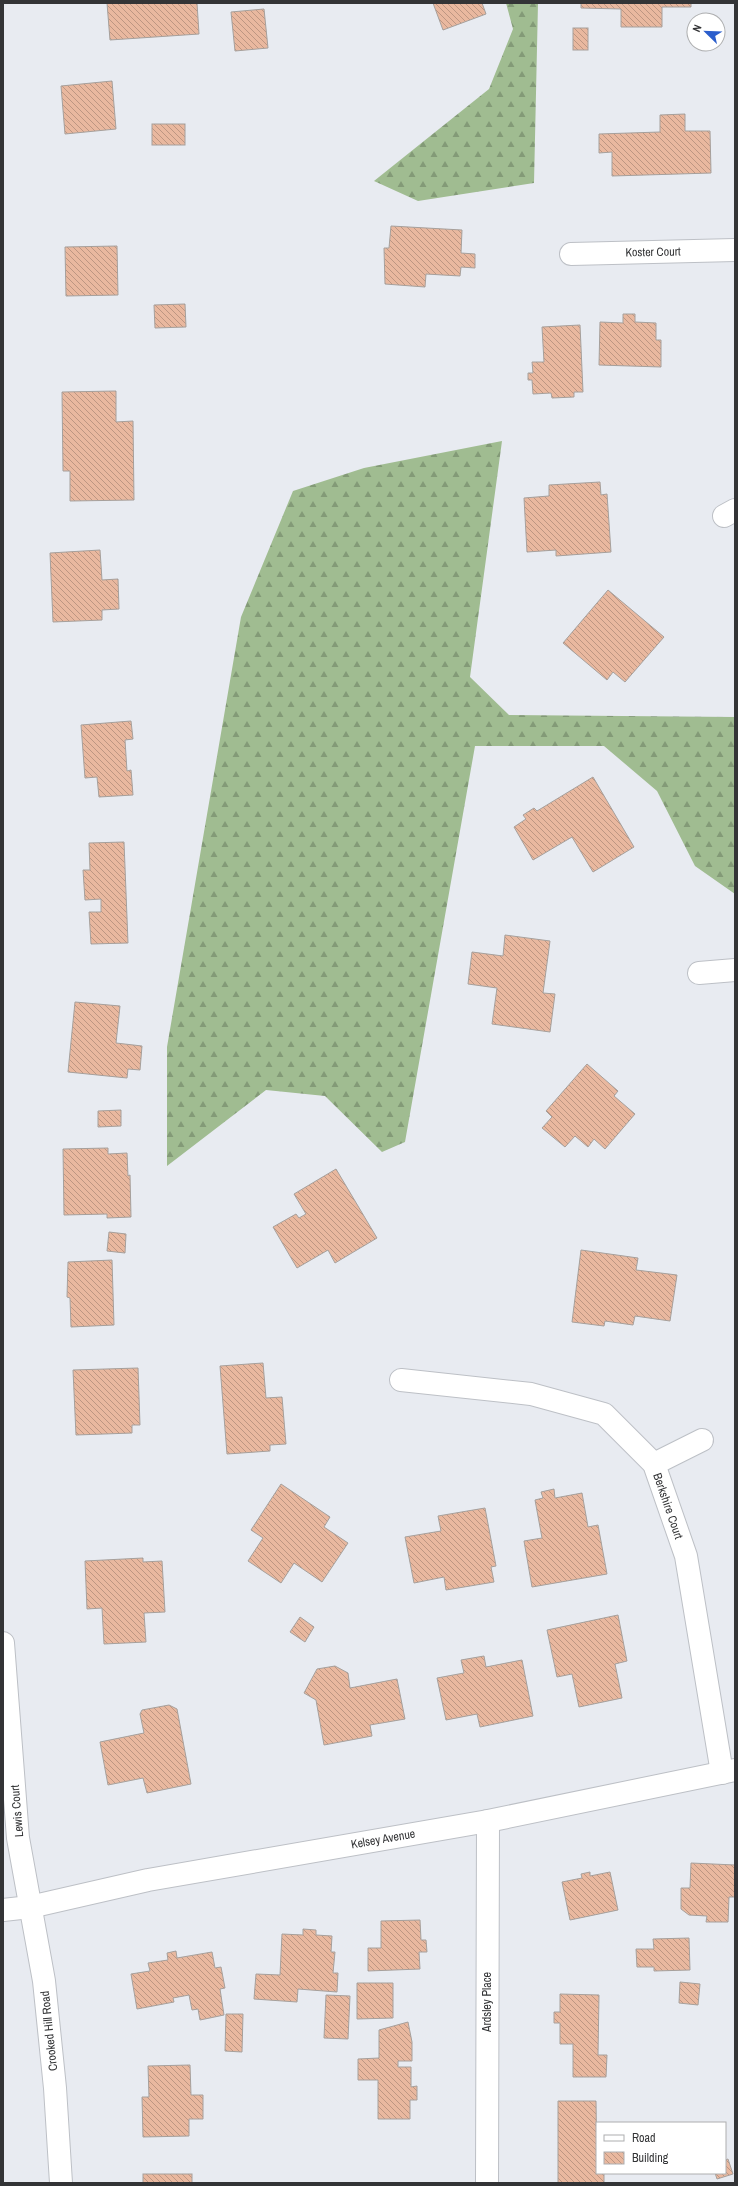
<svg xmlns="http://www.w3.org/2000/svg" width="738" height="2186" viewBox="0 0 738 2186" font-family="'Archivo Narrow',sans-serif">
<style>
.forest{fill:url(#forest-firs)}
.building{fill:url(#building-back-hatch);stroke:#a6a09c}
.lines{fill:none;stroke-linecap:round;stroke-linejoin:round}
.minor-casing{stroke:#bdc0c6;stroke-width:24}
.minor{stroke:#fff;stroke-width:22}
.labels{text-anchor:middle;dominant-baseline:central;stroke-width:3;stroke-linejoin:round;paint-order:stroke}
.street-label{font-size:12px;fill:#333436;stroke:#fff}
</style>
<defs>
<pattern id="forest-firs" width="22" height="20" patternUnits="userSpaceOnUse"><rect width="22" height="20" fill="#a0bc91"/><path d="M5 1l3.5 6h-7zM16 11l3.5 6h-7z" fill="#839a77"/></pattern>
<pattern id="building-back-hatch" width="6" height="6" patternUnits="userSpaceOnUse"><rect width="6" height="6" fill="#e9b89f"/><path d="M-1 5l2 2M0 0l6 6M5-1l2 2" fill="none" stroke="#bd9682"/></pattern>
</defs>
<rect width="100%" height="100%" fill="#e8ebf1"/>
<g class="forest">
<polygon points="506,3 538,3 534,183 418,201 374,181 489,89 513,29"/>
<polygon points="502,441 470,677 509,715 735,717 735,894 695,866 657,791 604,746 475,746 405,1142 382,1152 325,1096 266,1090 167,1166 167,1047 241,617 293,491 364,468"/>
</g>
<g class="building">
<polygon points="107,3 197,3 199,34 110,40"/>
<polygon points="433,3 482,3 486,14 443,30"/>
<polygon points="581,3 691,3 691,7 662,7 662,27 621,27 621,9 581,8"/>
<polygon points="264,9 268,48 235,51 231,12"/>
<rect x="573" y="28" width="15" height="22"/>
<polygon points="112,81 116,129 65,134 61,86"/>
<polygon points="685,114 685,131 710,131 711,173 612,176 612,152 599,153 599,134 660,132 660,115"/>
<rect x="152" y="124" width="33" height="21"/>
<polygon points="391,226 462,230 461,253 475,254 475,268 461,267 460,276 426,274 425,287 385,284 384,248 389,248"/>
<polygon points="117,246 118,295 66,296 65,247"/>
<polygon points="185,304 186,327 155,328 154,305"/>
<polygon points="623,314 635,314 635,322 656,323 656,340 661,340 661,367 599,365 600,322 623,323"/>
<polygon points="580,325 583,392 574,392 574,397 552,398 551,393 533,394 532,380 528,380 528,373 533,373 532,362 544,362 542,327"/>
<polygon points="116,391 116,422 133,421 134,500 70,501 70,471 63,471 62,392"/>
<polygon points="600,482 601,495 607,494 611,552 556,556 556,550 527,552 524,498 549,496 549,485"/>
<polygon points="100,550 102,580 118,579 119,609 102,610 102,620 53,622 50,553"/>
<polygon points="608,590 664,637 625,682 613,672 607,680 563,643"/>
<polygon points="131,721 133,739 125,740 127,771 131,770 133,795 99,797 97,777 85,778 81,725"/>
<polygon points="593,777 634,847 593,872 572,837 533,860 514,827 526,819 523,815 534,808 537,811"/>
<polygon points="124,842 128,943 91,944 89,912 101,912 101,899 85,900 83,870 90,870 89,843"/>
<polygon points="505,935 550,941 543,993 555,994 550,1032 492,1024 497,988 468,984 472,952 503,956"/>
<polygon points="75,1002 120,1006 116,1043 142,1046 140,1070 128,1069 127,1078 68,1072"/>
<polygon points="587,1064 618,1091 614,1096 635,1114 605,1149 594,1139 588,1147 575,1136 565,1147 542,1128 552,1117 546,1111"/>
<polygon points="121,1110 121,1126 98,1127 98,1111"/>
<polygon points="108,1148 108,1154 127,1153 128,1176 130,1175 131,1217 107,1218 107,1214 64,1215 63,1149"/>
<polygon points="336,1169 377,1238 335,1263 328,1250 297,1268 273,1227 296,1214 299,1218 306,1214 294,1194"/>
<polygon points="109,1232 126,1234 125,1253 107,1251"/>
<polygon points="581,1250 638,1258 636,1270 677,1275 670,1321 635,1316 633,1325 605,1321 604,1326 572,1322"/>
<polygon points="112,1260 114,1325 71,1327 70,1298 67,1297 68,1262"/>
<polygon points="263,1363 266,1398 282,1397 286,1444 270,1445 270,1451 227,1454 220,1366"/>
<polygon points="138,1368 140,1425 132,1425 132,1433 76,1435 73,1370"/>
<polygon points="281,1484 330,1517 324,1527 348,1543 322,1582 294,1563 281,1583 248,1561 263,1538 251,1530"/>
<polygon points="554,1489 555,1498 582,1493 588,1527 598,1525 607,1574 532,1587 524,1541 542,1538 535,1500 543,1498 541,1492"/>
<polygon points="485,1508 496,1566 491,1567 494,1582 446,1590 444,1577 414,1583 405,1537 441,1531 438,1516"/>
<polygon points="143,1558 143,1562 162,1561 165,1612 144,1613 146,1642 104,1644 102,1608 87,1609 85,1561"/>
<polygon points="618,1615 627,1661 615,1664 622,1698 579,1707 572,1674 557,1677 547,1630"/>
<polygon points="300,1617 314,1627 305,1642 290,1632"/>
<polygon points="484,1656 486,1667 522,1660 533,1716 480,1727 477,1714 446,1720 437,1678 464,1673 461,1660"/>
<polygon points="335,1666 348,1673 350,1688 397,1679 405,1719 370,1725 372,1736 324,1745 316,1700 304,1693 317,1669"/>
<polygon points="169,1705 177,1709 191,1784 147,1793 143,1778 108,1785 100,1742 144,1733 140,1714 142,1710"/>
<polygon points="691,1863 735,1865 735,1897 729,1897 728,1922 706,1922 707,1916 689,1915 681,1909 681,1888 690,1888"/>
<polygon points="590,1872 590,1876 610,1872 618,1910 570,1920 562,1882 582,1878 581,1874"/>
<polygon points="420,1920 421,1940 426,1940 427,1952 419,1952 420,1969 368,1971 368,1948 381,1948 381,1921"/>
<polygon points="303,1929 316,1930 316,1935 332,1936 331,1952 335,1952 333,1973 338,1973 337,1992 298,1989 297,2002 254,1999 256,1974 280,1975 282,1934 303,1935"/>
<polygon points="689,1938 690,1970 654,1971 654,1967 637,1967 636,1949 654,1949 653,1939"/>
<polygon points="176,1951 177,1958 212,1952 215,1968 221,1967 225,1988 220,1989 224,2015 200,2020 198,2009 192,2010 189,1995 173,1998 174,2002 137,2009 131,1974 150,1971 148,1963 168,1960 167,1953"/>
<polygon points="680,1982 700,1984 698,2005 679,2003"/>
<polygon points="357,1983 393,1983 393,2018 357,2019"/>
<polygon points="560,1994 599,1995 598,2055 607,2055 606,2077 573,2077 573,2044 560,2044 560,2023 554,2023 554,2012 560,2012"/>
<polygon points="326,1995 350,1996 348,2039 324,2038"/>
<polygon points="226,2014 243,2014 242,2052 225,2051"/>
<polygon points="408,2022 412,2042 412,2061 398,2061 398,2067 411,2067 411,2087 417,2086 417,2100 410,2100 410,2119 378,2119 378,2080 358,2080 358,2059 379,2058 379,2030"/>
<polygon points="190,2065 191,2095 203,2095 203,2119 189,2119 189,2136 143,2137 142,2097 149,2097 148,2066"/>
<polygon points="558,2101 596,2101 597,2173 604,2173 604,2183 558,2183"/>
<polygon points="728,2159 733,2174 717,2179 715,2173 725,2173 725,2160"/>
<rect x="143" y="2174" width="49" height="9"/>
</g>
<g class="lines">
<g class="minor-casing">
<g id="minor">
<polyline points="571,254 735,250"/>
<polyline points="724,516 735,510"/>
<polyline points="699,973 735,970"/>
<polyline points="401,1380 531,1394 604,1414 654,1464 686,1556 722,1773"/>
<polyline points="654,1464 702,1440"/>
<polyline points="3,1643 18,1838 44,1981 55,2088 61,2183"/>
<polyline points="3,1910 30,1907 148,1880 488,1821 735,1770"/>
<polyline points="487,2183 488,1821"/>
</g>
</g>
<use href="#minor" class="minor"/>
</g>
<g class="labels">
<g class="street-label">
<text transform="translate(653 252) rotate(-1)">Koster Court</text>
<text transform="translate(668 1506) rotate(71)">Berkshire Court</text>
<text transform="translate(17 1811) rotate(-95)">Lewis Court</text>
<text transform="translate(383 1839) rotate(-10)">Kelsey Avenue</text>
<text transform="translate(487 2002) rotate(-90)">Ardsley Place</text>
<text transform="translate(49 2031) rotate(-96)">Crooked Hill Road</text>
</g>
</g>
<rect width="738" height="2186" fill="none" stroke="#333436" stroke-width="8"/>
<rect x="596" y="2122" width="130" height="52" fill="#ffffff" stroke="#adaeaf"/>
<rect x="604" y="2135" width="20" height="6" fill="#ffffff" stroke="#adaeaf"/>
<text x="632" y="2142" font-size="12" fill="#333436">Road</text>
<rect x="604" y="2152" width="20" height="12" fill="url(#building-back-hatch)" stroke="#adaeaf"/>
<text x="632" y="2162" font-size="12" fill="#333436">Building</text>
<g transform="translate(706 32) rotate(293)"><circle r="19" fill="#ffffff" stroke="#adaeaf"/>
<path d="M0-3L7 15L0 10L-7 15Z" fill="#2b5ecc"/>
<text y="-6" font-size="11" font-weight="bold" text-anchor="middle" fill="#333436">N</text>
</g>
</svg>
